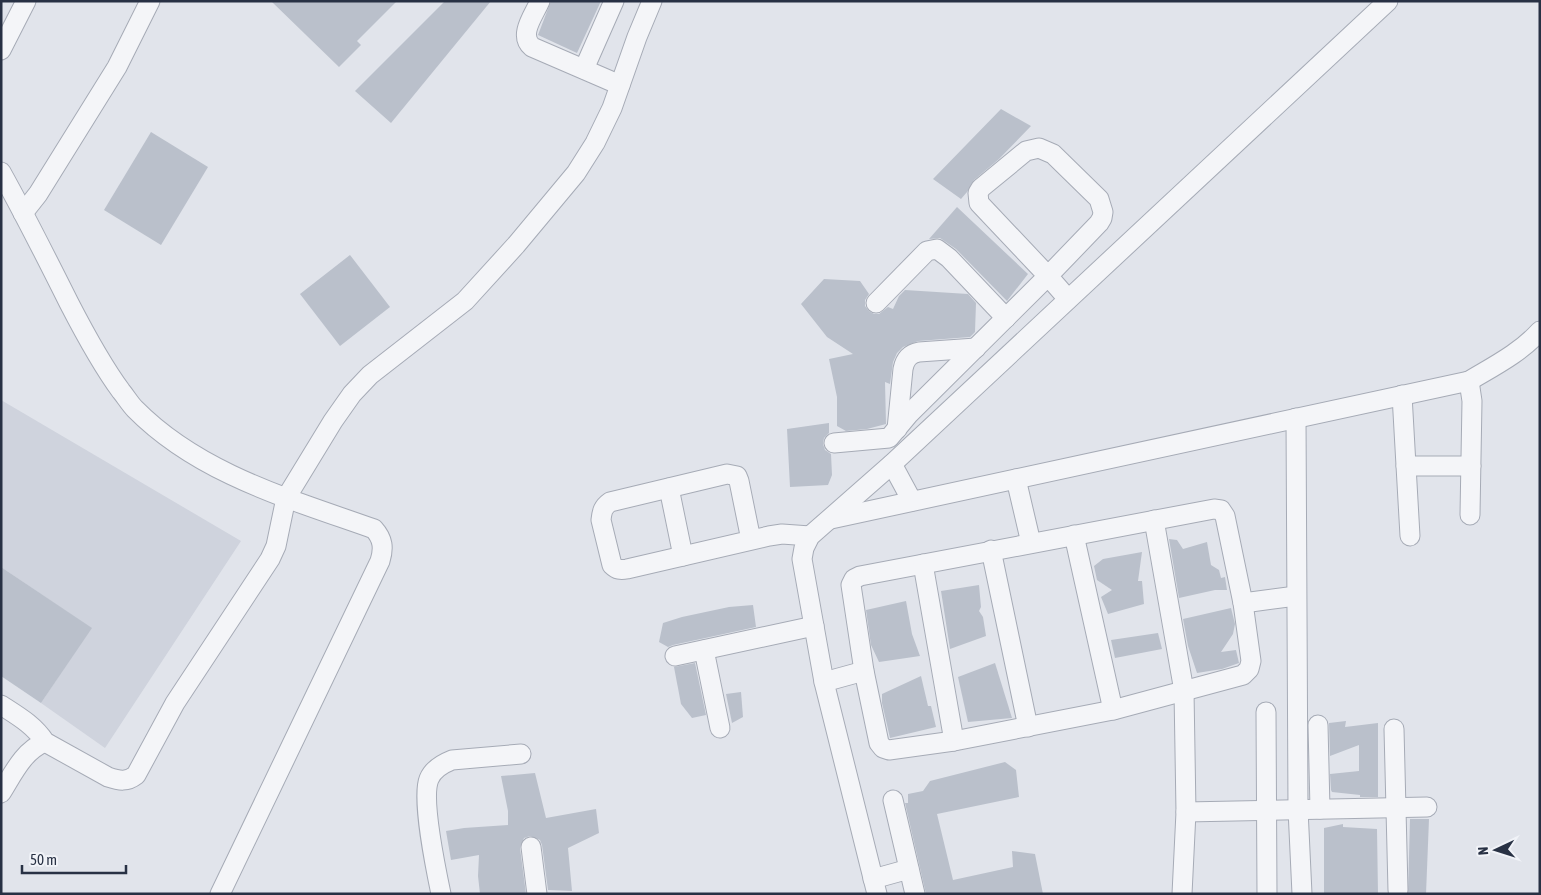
<svg xmlns="http://www.w3.org/2000/svg" width="1541" height="895" viewBox="0 0 1541 895" font-family="'Asap Condensed',sans-serif">
<style>
.built{fill:#cfd3dd}
.building{fill:#bac0cb}
.lines{fill:none;stroke-linecap:round;stroke-linejoin:round}
.minor-casing{stroke:#a6abb6;stroke-width:21}
.minor{stroke:#f4f5f8;stroke-width:19}
</style>
<rect width="100%" height="100%" fill="#e1e4eb"/>
<polygon class="built" points="1,400 241,541 105,748 41,703 91,628 1,567"/>
<g class="building">
<polygon points="271,1 397,1 357,41 361,45 339,67"/>
<polygon points="445,1 491,1 391,123 355,91"/>
<polygon points="551,1 601,1 577,53 538,35"/>
<polygon points="1001,109 1031,126 999,159 974,180 967,192 961,199 933,179"/>
<polygon points="151,132 208,167 161,245 104,210"/>
<polygon points="957,207 1028,274 1007,301 956,249 940,238 929,239"/>
<polygon points="350,255 390,307 340,346 300,294"/>
<polygon points="824,279 860,281 869,294 865,300 865,306 869,311 874,314 879,314 888,307 893,309 899,296 905,290 968,294 976,303 975,332 970,337 918,341 903,347 897,353 893,362 890,384 885,382 886,424 867,429 846,431 837,426 837,397 829,359 853,354 827,337 801,304"/>
<polygon points="829,423 829,433 824,438 823,444 825,450 831,454 832,475 828,485 790,487 787,429"/>
<polygon points="1169,539 1177,540 1183,549 1207,542 1211,565 1219,570 1221,578 1225,577 1227,590 1215,590 1179,598"/>
<polygon points="1142,552 1138,581 1142,581 1144,604 1108,614 1101,597 1112,590 1097,580 1094,566 1103,559"/>
<polygon points="1,567 92,628 41,703 1,676"/>
<polygon points="979,585 981,607 979,611 983,617 986,636 950,649 941,591"/>
<polygon points="906,601 912,634 920,656 879,662 871,645 866,610"/>
<polygon points="753,605 756,627 673,645 668,647 659,642 663,623 682,617 729,607"/>
<polygon points="1231,608 1235,624 1233,634 1221,652 1236,650 1239,663 1222,669 1197,673 1188,646 1183,619"/>
<polygon points="1158,633 1162,649 1115,658 1111,640"/>
<polygon points="695,663 706,715 692,718 681,704 674,667"/>
<polygon points="995,663 1012,718 968,722 958,677"/>
<polygon points="921,676 928,706 931,706 936,727 890,738 882,703 882,694"/>
<polygon points="741,692 743,717 732,723 726,694"/>
<polygon points="1346,721 1345,727 1378,723 1378,797 1360,797 1360,795 1332,792 1331,790 1330,774 1359,771 1359,745 1330,756 1329,723"/>
<polygon points="1005,762 1016,770 1019,797 937,814 953,880 1013,867 1012,851 1035,854 1043,894 926,894 905,803 908,803 908,794 923,791 930,781"/>
<polygon points="535,773 546,818 596,809 599,833 568,848 572,891 548,890 542,845 540,840 530,836 524,838 520,848 526,894 480,894 478,876 479,855 451,860 446,831 464,828 508,825 508,811 501,776"/>
<polygon points="1410,819 1429,819 1426,894 1408,894"/>
<polygon points="1343,824 1343,827 1377,829 1378,894 1324,894 1324,828"/>
</g>
<g class="lines">
<g class="minor-casing">
<g id="minor">
<path d="M540,1c-6,14 -22,34 -8,46l88,38"/>
<polyline points="1,50 26,1"/>
<polyline points="584,69 614,1"/>
<path d="M1,172c24,43 46,87 68,131 16,31 32,61 52,88 5,6 9,13 14,18 64,65 155,90 239,120 9,10 10,19 6,32l-160,333"/>
<polyline points="23,213 38,194 117,67 150,1"/>
<polyline points="876,303 927,251 937,249 949,258 1006,318"/>
<polyline points="1469,381 1472,401 1470,515"/>
<polyline points="1402,395 1410,536"/>
<polyline points="1296,418 1298,809 1302,894"/>
<path d="M897,429l6,-60c2,-10 6,-15 16,-17l57,-4"/>
<polyline points="834,443 889,438 909,414 1048,276 1099,223 1102,218 1103,212 1099,199 1053,154 1039,148 1026,151 981,188 978,193 979,203 1048,276 1068,299"/>
<polyline points="892,464 912,501"/>
<polyline points="1406,466 1471,466"/>
<polyline points="1016,479 1031,543"/>
<polyline points="669,488 683,556"/>
<polygon points="1214,509 1221,510 1225,516 1243,603 1251,661 1249,669 1243,675 1113,710 954,741 889,750 883,748 879,743 864,671 851,585 854,579 860,576"/>
<path d="M831,519l638,-138c25,-15 51,-28 71,-50"/>
<polyline points="1154,520 1184,691 1186,812 1182,894"/>
<polyline points="1074,535 1113,710"/>
<path d="M751,540l-12,-59 -2,-5 -10,-2 -117,28c-7,5 -8,9 -9,18l11,45c5,5 9,5 15,4l142,-33 13,-2 28,2"/>
<polyline points="991,550 1028,727"/>
<polyline points="923,564 954,741"/>
<polyline points="1243,603 1296,596"/>
<polyline points="704,650 720,728"/>
<polyline points="675,656 814,626"/>
<polyline points="824,682 864,671"/>
<path d="M1,705c17,11 33,20 44,37l63,35c12,4 19,5 28,-2l39,-72 95,-144 6,-13 10,-48 47,-77 19,-27 18,-19 95,-74 51,-56 60,-72 19,-30 17,-35 25,-71 15,-36"/>
<polyline points="1266,712 1267,894"/>
<polyline points="1318,725 1320,809"/>
<polyline points="1394,729 1398,890"/>
<path d="M1,793c12,-19 22,-42 44,-51"/>
<polyline points="893,800 915,894"/>
<polyline points="1186,812 1427,807"/>
<polyline points="531,847 537,894"/>
<polyline points="873,879 909,869"/>
<path d="M441,894c-5,-24 -20,-96 -12,-115 4,-10 13,-15 23,-19l69,-6"/>
<polyline points="877,894 824,682 802,559 804,548 810,536 892,464 1388,1"/>
</g>
</g>
<use href="#minor" class="minor"/>
</g>
<rect width="1541" height="895" fill="none" stroke="#283144" stroke-width="5"/>
<g transform="translate(1496 850) rotate(266)" stroke="#f1f3f8" stroke-width="4" paint-order="stroke">
<path d="M0-4L9 19L0 12L-9 19Z" fill="#283144"/>
<text y="-8" font-size="14" font-weight="bold" text-anchor="middle" fill="#283144">N</text>
</g>
<path d="M22 865v8h104v-8" fill="none" stroke="#283144" stroke-width="2.5"/>
<text x="30" y="865" font-size="15" fill="#283144" stroke="#f1f3f8" stroke-width="4" paint-order="stroke">50 m</text>
</svg>
